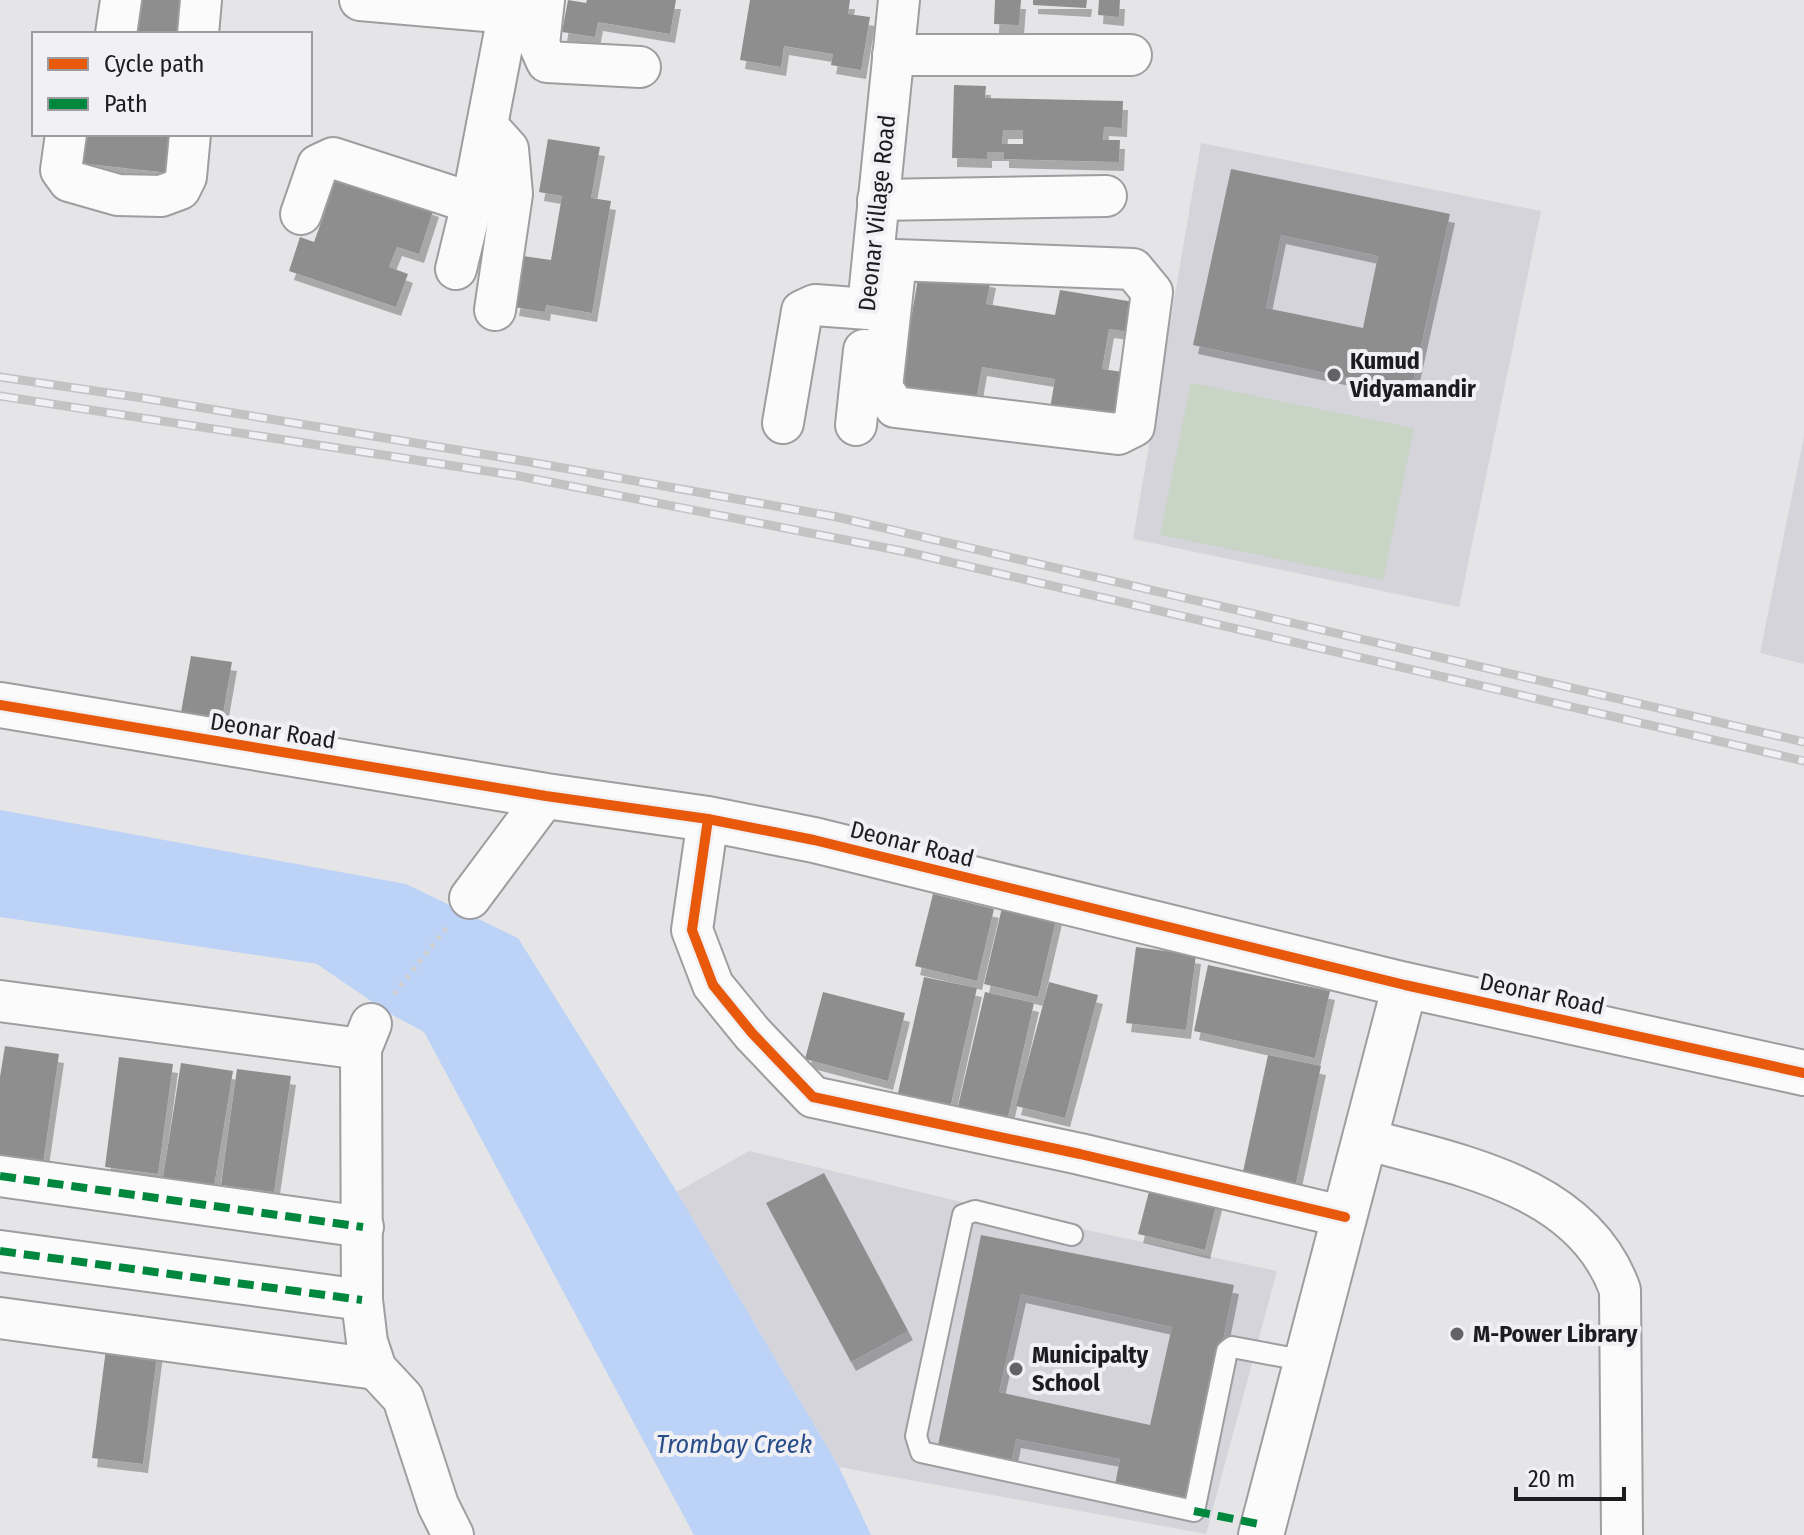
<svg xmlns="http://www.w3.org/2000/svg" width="1804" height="1535" viewBox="0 0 1804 1535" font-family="'Fira Sans Condensed',sans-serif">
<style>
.built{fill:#d4d4da}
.green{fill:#c8d4c4}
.water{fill:#bcd2f6}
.building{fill:#8f8e8f;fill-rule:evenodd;filter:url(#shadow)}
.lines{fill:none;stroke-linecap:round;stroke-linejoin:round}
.lane-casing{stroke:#9e9d9f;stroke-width:24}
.street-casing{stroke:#9e9d9f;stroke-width:44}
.secondary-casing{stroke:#9e9d9f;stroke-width:48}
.path{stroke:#d1d1d2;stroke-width:5;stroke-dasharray:4 6;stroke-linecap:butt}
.lane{stroke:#fbfbfb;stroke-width:20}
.street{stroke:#fbfbfb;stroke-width:40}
.secondary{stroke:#fbfbfb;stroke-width:44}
.rail-casing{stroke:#c3c3c4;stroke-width:9}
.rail{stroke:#f1f1f5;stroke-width:6;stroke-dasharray:18;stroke-linecap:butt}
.quiet{stroke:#00873e;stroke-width:8;stroke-dasharray:16 8;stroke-linecap:butt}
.cycleway-casing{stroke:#f1f1f5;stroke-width:15}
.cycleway{stroke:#e8590c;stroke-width:10}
.poi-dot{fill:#636365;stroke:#f1f1f5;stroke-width:3}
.labels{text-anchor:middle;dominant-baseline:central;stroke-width:8;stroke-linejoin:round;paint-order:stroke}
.street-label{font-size:24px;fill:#1d1d1f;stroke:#f1f1f5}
.poi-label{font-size:24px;font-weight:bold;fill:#1d1d1f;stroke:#f1f1f5;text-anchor:start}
.water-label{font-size:26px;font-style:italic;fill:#294e8a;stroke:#f1f1f5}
</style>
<defs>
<filter id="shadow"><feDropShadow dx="5" dy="9" stdDeviation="0" flood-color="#0004"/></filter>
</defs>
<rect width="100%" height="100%" fill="#e5e5e7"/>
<g class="built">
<polygon points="1201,143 1541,211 1459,607 1133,539"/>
<polygon points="1804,436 1804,664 1760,653"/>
<polygon points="749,1151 1003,1212 1277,1271 1206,1534 839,1467 677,1192"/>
</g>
<polygon class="green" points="1191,383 1414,428 1383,580 1160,535"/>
<polygon class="water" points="0,810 406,884 518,938 677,1192 839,1467 871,1535 694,1535 424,1032 387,1012 317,964 0,917"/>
<g class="building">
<polygon points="137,0 188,0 184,34 134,34"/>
<polygon points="568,0 586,3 587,0 676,0 670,34 598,22 595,37 562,32"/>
<polygon points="750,0 850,0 848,14 870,17 861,70 831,65 833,54 784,46 781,67 740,60"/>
<polygon points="995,0 1021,0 1019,25 994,24"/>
<polygon points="1033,0 1087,0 1086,8 1033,5"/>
<polygon points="1099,0 1120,0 1119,17 1098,15"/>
<path d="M954,85l32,1 -1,12 138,3 -1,27 -18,-1 -1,13h17l-1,22 -115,-3v-7h-17v7l-35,-1zM1003,130h20v14h-21z"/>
<polygon points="83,134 174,134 169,173 79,163"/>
<polygon points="548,139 600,147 591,198 611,201 592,313 546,305 545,312 514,307 523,256 551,260 562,196 539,192"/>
<path d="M1231,169l219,45 -39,177 -218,-46zM1281,235l97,21 -15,72 -97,-20z"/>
<polygon points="325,171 434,208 419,254 397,247 389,267 408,274 396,307 289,271 300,237 314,242 327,206 315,202"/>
<polygon points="920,267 991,279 986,304 1055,315 1060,290 1134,302 1130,332 1109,329 1102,369 1123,372 1115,420 1050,409 1055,379 982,367 975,407 898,395"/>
<polygon points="191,656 232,662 221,725 180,718"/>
<polygon points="933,894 994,909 977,981 915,966"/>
<polygon points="1005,895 1059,907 1038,997 984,984"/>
<polygon points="1136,947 1196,955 1186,1030 1126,1023"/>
<polygon points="1208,965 1330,991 1315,1058 1194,1031"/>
<polygon points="924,977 977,988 949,1113 896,1102"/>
<polygon points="1049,982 1098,995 1065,1118 1016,1106"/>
<polygon points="823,992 905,1013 888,1081 805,1059"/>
<polygon points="985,992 1034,1003 1005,1130 955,1119"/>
<polygon points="5,1046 59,1054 41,1177 0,1171 0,1077"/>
<polygon points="1268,1055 1321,1066 1294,1192 1241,1181"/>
<polygon points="119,1057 173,1064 158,1174 105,1167"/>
<polygon points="181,1063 233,1071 212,1198 161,1190"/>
<polygon points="237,1069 291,1076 274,1192 221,1185"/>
<polygon points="824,1173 908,1331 851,1362 766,1203"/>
<polygon points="1153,1176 1219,1193 1205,1250 1138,1234"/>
<path d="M981,1235l253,50 -43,215 -76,-15 5,-26 -104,-20 -5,25 -74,-14zM1021,1294l151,33 -22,98 -151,-33z"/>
<polygon points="107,1341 158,1347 143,1464 92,1458"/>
</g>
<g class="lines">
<g class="lane-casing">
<polyline id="lane" points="1072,1235 975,1211 963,1215 916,1436 921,1452 1194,1511 1227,1351 1232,1347 1307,1361"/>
</g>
<g class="street-casing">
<g id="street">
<polyline points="360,0 509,13"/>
<polyline points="544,0 539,44 547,62 640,67"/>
<polyline points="116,34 121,0"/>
<polyline points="198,34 201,0"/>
<polyline points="893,55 1131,55"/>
<polyline points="487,126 508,149 512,194 495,310"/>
<polyline points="66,134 61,170 69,181 118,195 161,196 180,189 186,177 190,134"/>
<polyline points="878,200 1106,196"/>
<polyline points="301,214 318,165 333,158 472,203"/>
<polyline points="873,260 896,260 1133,269 1152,292 1134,426 1118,434 895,407 882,388 896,260"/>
<polyline points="456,269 472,203 511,0"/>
<polyline points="870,287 899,0"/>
<polyline points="783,423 802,311 815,305 868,309"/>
<polyline points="856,425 864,350"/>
<polyline points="708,819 692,930 713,985 752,1033 813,1097 1080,1154 1345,1217"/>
<polyline points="470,898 546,796"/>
<polyline points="0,1001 361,1049"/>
<polyline points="371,1024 361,1049 362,1300 367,1342 376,1369 403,1398 438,1505 453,1535"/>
<path d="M1365,1139c94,26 218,47 255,151l2,245"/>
<polyline points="0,1176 363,1227"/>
<polyline points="0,1251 362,1300"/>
<polyline points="0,1318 376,1369"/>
</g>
</g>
<g class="secondary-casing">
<g id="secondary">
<polyline points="0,705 546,796 708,819 814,840 1405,985 1804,1073"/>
<polyline points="1261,1535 1405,985"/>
</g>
</g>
<polyline class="path" points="394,994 447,927"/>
<use href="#lane" class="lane"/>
<use href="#street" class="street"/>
<use href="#secondary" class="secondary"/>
<g class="rail-casing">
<g id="rail">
<polyline points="0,377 143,398 524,461 837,517 1804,742"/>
<polyline points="0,396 519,476 907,552 1804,761"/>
</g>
</g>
<use href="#rail" class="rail"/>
<g class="quiet">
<polyline points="0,1176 363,1227"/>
<polyline points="0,1251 362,1300"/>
<polyline points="1194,1511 1264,1525"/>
</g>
<g class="cycleway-casing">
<g id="cycleway">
<polyline points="0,705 546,796 708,819 814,840 1405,985 1804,1073"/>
<polyline points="708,819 692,930 713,985 752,1033 813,1097 1080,1154 1345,1217"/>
</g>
</g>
<use href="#cycleway" class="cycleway"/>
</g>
<g class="poi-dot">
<circle cx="1334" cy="375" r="8"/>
<circle cx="1457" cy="1334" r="8"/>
<circle cx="1016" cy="1369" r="8"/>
</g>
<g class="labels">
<g class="street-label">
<text transform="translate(877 213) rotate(-84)">Deonar Village Road</text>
<text transform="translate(273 731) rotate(9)">Deonar Road</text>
<text transform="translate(912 844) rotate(14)">Deonar Road</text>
<text transform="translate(1542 994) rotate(12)">Deonar Road</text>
</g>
<g class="poi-label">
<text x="1350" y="361">Kumud<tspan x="1350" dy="28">Vidyamandir</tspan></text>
<text x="1473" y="1334">M-Power Library</text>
<text x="1032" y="1355">Municipalty<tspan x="1032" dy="28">School</tspan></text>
</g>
<g class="water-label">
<text x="734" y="1444">Trombay Creek</text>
</g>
</g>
<rect x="32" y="32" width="280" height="104" fill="#f1f1f5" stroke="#9c9c9f" stroke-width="2"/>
<rect x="48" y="58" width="40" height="12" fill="#e8590c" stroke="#9c9c9f" stroke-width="2"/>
<text x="104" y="72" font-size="24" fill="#1d1d1f">Cycle path</text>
<rect x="48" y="98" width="40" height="12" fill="#00873e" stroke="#9c9c9f" stroke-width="2"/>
<text x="104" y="112" font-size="24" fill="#1d1d1f">Path</text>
<path d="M1516 1487v12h108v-12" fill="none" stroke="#1d1d1f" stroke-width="4"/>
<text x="1528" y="1487" font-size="24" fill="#1d1d1f" stroke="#f1f1f5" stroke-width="6" paint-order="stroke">20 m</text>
</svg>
